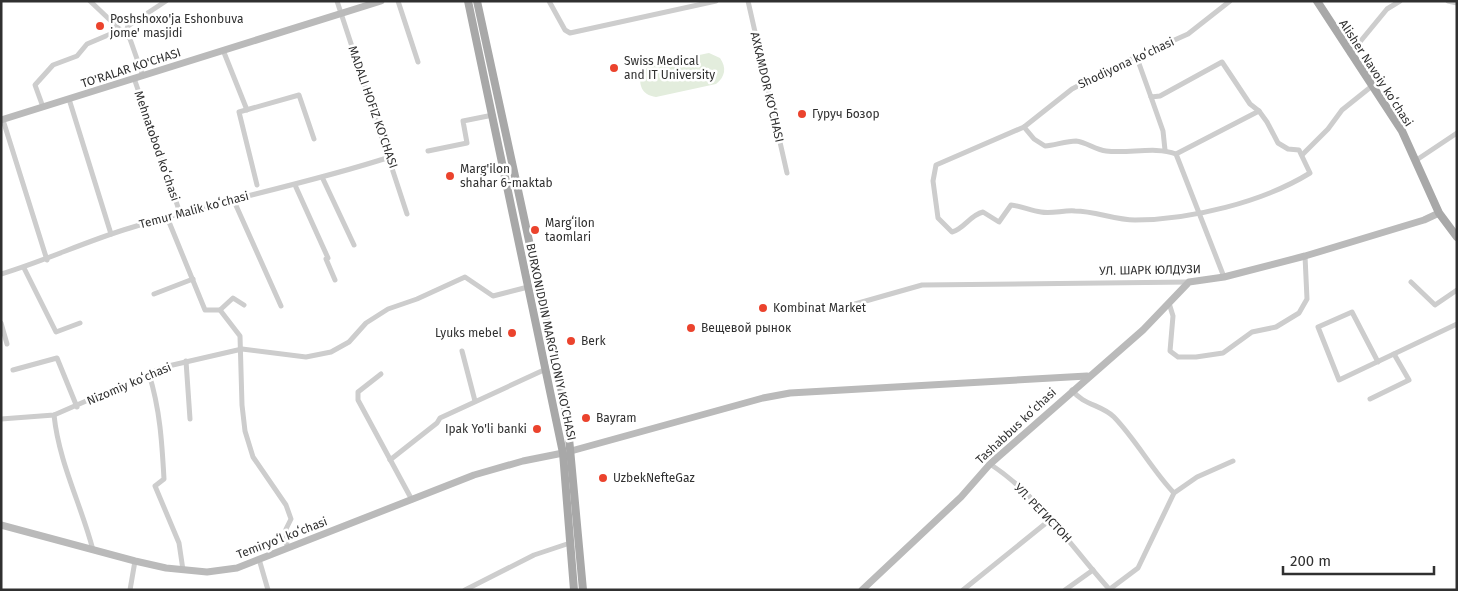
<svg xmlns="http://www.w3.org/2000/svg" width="1458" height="591" viewBox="0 0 1458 591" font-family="'Fira Sans',sans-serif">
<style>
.green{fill:#e3eddd}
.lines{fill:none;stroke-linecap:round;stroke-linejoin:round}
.street{stroke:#cdcdcd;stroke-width:5}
.secondary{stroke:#bababa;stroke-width:7}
.primary{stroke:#a8a8a8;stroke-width:8}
.poi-dot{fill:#eb432d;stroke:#fff;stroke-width:2}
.labels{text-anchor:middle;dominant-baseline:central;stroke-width:5;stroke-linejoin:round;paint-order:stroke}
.poi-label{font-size:12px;fill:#303030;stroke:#fff;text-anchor:start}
.street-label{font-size:12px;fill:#303030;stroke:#fff}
</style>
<rect width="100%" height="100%" fill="#fff"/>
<path class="green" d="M709,53l11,5c7,10 5,19 -4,26l-60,13c-7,-1 -13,-4 -15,-11 -2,-6 0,-13 6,-18 8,-6 49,-12 62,-15z"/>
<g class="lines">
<g class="street">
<polyline points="90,1 130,39 143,76"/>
<polyline points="337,1 407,214"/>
<polyline points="398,1 418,62"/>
<polyline points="549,1 565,30 570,33 716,1"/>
<polyline points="748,1 787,173"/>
<polyline points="1448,1 1457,3"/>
<polyline points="125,34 128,26 166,1"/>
<polyline points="223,50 247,110"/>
<polyline points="1350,54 1387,9 1400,1"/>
<path d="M1137,58l14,39 9,-1 62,-34 28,42 9,7 8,11 11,21 10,6 11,1 11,23c-47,29 -120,47 -175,47 -20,0 -40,-9 -60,-9 -11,-1 -23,3 -34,1 -10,-1 -19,-6 -30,-7l-12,17 -16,-10c-13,3 -19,17 -31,20l-14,-14 -5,-37 3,-16 88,-38 48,-38 44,-23 72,-32 42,-33"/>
<polyline points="134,78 180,213"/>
<polyline points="1151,97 1163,131 1165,150"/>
<polyline points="69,99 111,234"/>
<polyline points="43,107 35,85 53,65 77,56 87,44 120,30"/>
<polyline points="3,120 47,260"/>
<path d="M1024,127l10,12 11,7c10,-1 22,-5 31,-5 10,1 20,9 30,10 23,3 49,-5 70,3l83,-43"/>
<polyline points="428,151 467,143 463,121 493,115"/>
<polyline points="1176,154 1224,277"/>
<polyline points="1302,155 1328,129 1342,110 1372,86"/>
<polyline points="1415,161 1457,133"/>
<polyline points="323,179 354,245"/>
<polyline points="257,185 239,112 299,95 314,139"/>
<polyline points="295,185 328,258 326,259 335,280"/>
<polyline points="234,201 281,306"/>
<polyline points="167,217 205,310 220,310 240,336 242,405 245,431 253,457 286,505 291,519 286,529 287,548"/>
<polyline points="24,268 56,332 80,323"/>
<path d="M1,274c44,-13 85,-33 129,-46 86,-27 174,-43 260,-71"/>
<polyline points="1411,282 1435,305 1457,290"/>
<polyline points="154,294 193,279"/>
<polyline points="1169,303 1173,316 1170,351 1178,357 1196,357 1223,353 1252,332 1276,327 1299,313 1307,299 1305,256"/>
<polyline points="855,304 922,285 1189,282"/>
<polyline points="220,310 233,298 244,305"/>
<polyline points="1,323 7,344"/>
<polyline points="462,351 475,401"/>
<polyline points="186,361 190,419"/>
<polyline points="1378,362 1352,312 1318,327 1339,380 1457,324"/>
<polyline points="13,370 57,358 77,407"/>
<path d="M149,374c11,35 13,69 15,105l-9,7 24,57 4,27"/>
<polyline points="381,374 358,392 358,400 412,500"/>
<path d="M1072,390c11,15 30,15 42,27 23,24 38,53 60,76"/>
<polyline points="1370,399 1409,380 1394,354"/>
<path d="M54,415c5,48 27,89 39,135"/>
<polyline points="1,419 54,415 164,367 242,349 306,357 331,352 349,342 366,323 388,309 417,299 465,277 493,296 528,287"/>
<polyline points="390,460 437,423 440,418 546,369"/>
<path d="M990,464c49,32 81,83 120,126"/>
<polyline points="259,559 268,590"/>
<polyline points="1110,589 1138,568 1174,493 1197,477 1233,461"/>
<polyline points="130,590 135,561"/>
<polyline points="465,590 534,555 570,543"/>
<polyline points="963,590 1051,519"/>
<polyline points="1065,590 1093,570"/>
</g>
<g class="secondary">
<polyline points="1,120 381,1"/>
<polyline points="571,451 763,398 790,393 1087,376"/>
<polyline points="1,525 135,561 166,568 207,572 237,568 474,475 523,461 563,453"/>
<polyline points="862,590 961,497 990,464 1143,330 1189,282 1224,277 1305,256 1424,220 1439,213"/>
</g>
<g class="primary">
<polyline points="468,1 563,453 574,590"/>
<polyline points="477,1 567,416 583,590"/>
<polyline points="1317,1 1402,131 1439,213 1457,237"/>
</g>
</g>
<g class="poi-dot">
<circle cx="100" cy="26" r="5"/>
<circle cx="614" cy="68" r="5"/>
<circle cx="802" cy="114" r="5"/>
<circle cx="450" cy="176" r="5"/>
<circle cx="535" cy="230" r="5"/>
<circle cx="763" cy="308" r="5"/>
<circle cx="691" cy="328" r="5"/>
<circle cx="512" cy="333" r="5"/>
<circle cx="571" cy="341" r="5"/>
<circle cx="586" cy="418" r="5"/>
<circle cx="537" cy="429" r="5"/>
<circle cx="603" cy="478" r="5"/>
</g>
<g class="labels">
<g class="poi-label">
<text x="110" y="19">Poshshoxo'ja Eshonbuva<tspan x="110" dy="14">jome' masjidi</tspan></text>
<text x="624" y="61">Swiss Medical<tspan x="624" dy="14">and IT University</tspan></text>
<text x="812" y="114">Гуруч Бозор</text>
<text x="460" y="169">Marg'ilon<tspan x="460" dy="14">shahar 6-maktab</tspan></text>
<text x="545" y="223">Margʻilon<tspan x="545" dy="14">taomlari</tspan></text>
<text x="773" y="308">Kombinat Market</text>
<text x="701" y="328">Вещевой рынок</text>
<text x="502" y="333" text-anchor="end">Lyuks mebel</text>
<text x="581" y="341">Berk</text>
<text x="596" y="418">Bayram</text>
<text x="527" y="429" text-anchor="end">Ipak Yo'li banki</text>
<text x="613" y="478">UzbekNefteGaz</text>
</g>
<g class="street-label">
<text transform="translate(1126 63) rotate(-25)">Shodiyona koʻchasi</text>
<text transform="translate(131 68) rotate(-18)">TO'RALAR KO'CHASI</text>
<text transform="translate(1376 73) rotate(57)">Alisher Navoiy koʻchasi</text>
<text transform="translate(767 87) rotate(77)">AXKAMDOR KO‘CHASI</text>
<text transform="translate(373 107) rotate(71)">MADALI HOFIZ KO'CHASI</text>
<text transform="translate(157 146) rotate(71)">Mehnatobod koʻchasi</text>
<text transform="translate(194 210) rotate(-15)">Temur Malik koʻchasi</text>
<text transform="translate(1150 270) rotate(-1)">УЛ. ШАРК ЮЛДУЗИ</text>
<text transform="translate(551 342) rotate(78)">BURXONIDDIN MARG’ILONIY KO’CHASI</text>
<text transform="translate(129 384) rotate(-23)">Nizomiy koʻchasi</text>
<text transform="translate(1016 426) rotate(-43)">Tashabbus koʻchasi</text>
<text transform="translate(1043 513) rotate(46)">УЛ. РЕГИСТОН</text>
<text transform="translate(282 538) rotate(-21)">Temiryoʻl koʻchasi</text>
</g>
</g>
<rect width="1458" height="591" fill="none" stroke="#303030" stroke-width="5"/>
<path d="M1283 566v8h151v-8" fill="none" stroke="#303030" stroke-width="2.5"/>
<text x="1290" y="566" font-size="15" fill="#303030" stroke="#ffffff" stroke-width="4" paint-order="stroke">200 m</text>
</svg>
